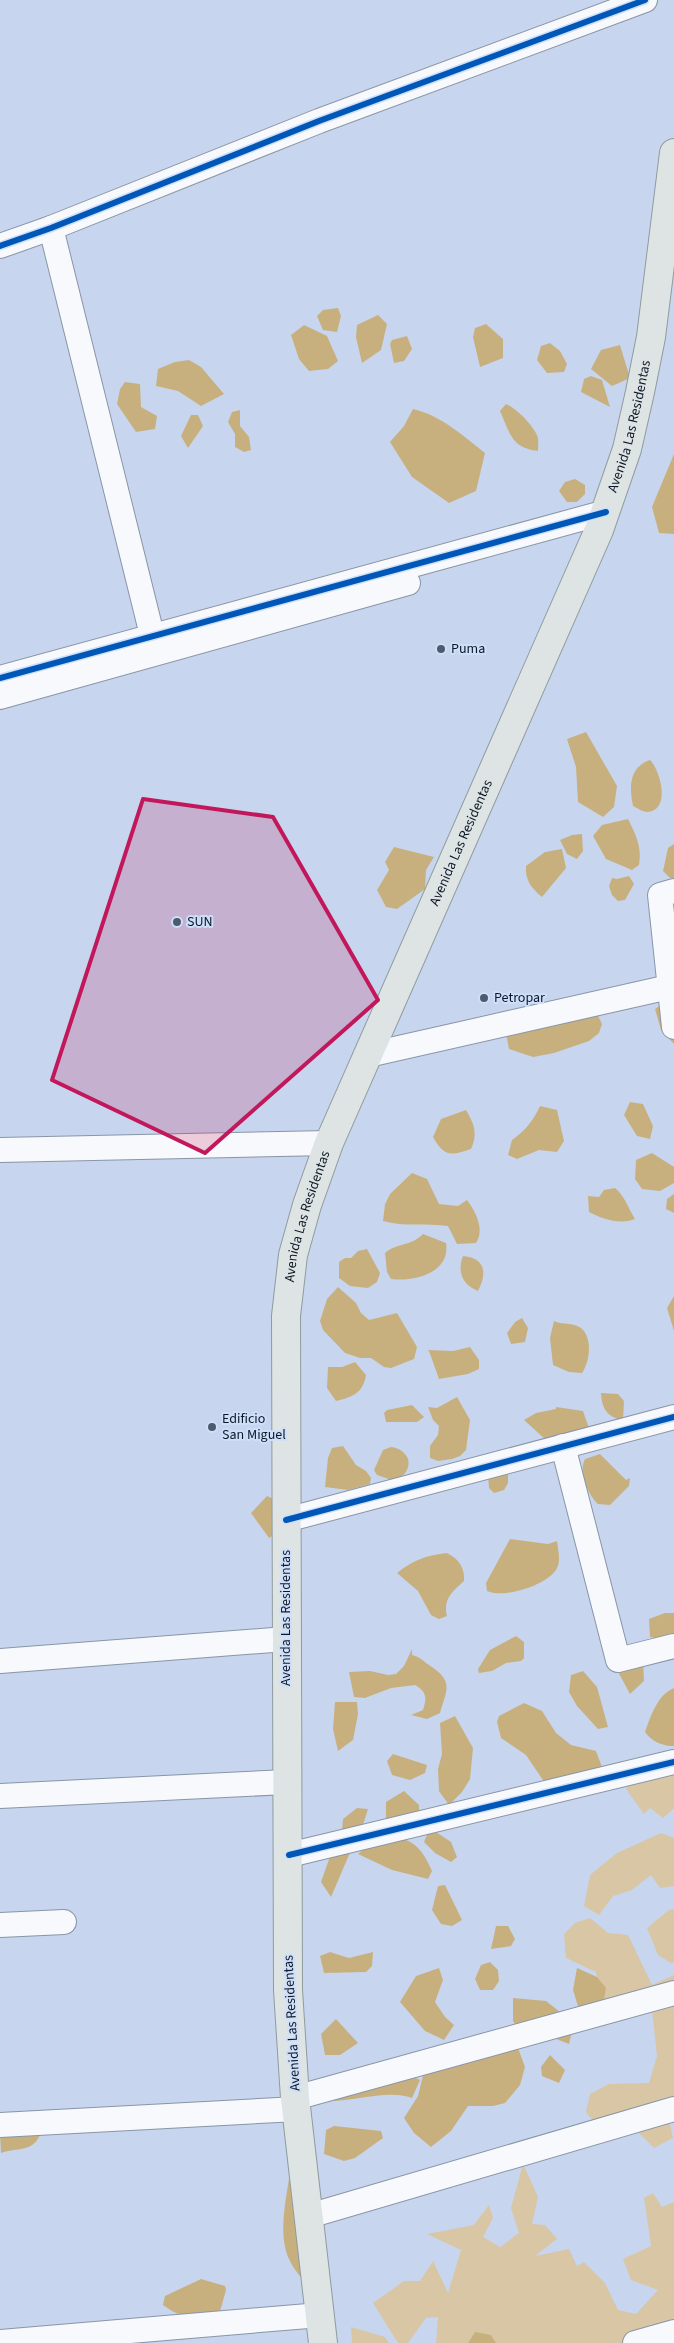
<svg xmlns="http://www.w3.org/2000/svg" width="674" height="2343" viewBox="0 0 674 2343" font-family="'Source Sans 3',sans-serif">
<style>
.green{fill:#d9c6a5}
.forest{fill:#c8b07e}
.lines{fill:none;stroke-linecap:round;stroke-linejoin:round}
.minor-casing{stroke:#8995a7;stroke-width:26}
.major-casing{stroke:#8e9b9f;stroke-width:30}
.minor{stroke:#f7f9fc;stroke-width:24}
.major{stroke:#dee3e3;stroke-width:28}
.cycleway-casing{stroke:#cedffa;stroke-width:9}
.cycleway{stroke:#0057b8;stroke-width:6}
.marked{fill:#c2185b;fill-opacity:0.2;stroke:#c2185b;stroke-width:4;stroke-linejoin:round}
.poi-dot{fill:#4e5a6d;stroke:#cedffa;stroke-width:2}
.labels{text-anchor:middle;dominant-baseline:central;stroke-width:4;stroke-linejoin:round;paint-order:stroke}
.street-label{font-size:14px;fill:#0d1727;stroke:#cedffa}
.poi-label{font-size:14px;fill:#0d1727;stroke:#cedffa;text-anchor:start}
</style>
<rect width="100%" height="100%" fill="#c7d6ee"/>
<g class="green">
<polygon points="643,1764 674,1772 674,1808 663,1818 650,1808 644,1814 626,1789"/>
<polygon points="661,1833 674,1838 674,1886 660,1888 651,1875 632,1890 613,1896 599,1915 584,1906 590,1875 617,1853"/>
<polygon points="674,1909 674,1962 671,1963 658,1955 647,1928 669,1910"/>
<polygon points="590,1918 608,1933 628,1935 652,1985 674,1975 674,2103 666,2106 673,2138 654,2148 637,2131 594,2122 586,2112 590,2094 609,2084 649,2083 657,2056 652,2010 603,2006 596,1972 566,1958 564,1934 575,1923"/>
<polygon points="523,2164 538,2197 532,2224 545,2225 557,2239 535,2256 569,2249 577,2266 584,2262 605,2283 618,2310 636,2314 658,2290 631,2280 623,2259 651,2246 644,2198 653,2193 662,2207 674,2202 674,2343 436,2343 438,2317 426,2318 408,2343 398,2343 373,2303 404,2281 420,2281 433,2261 448,2293 461,2250 427,2234 474,2225 489,2205 493,2218 483,2237 500,2247 519,2233 511,2208"/>
<polygon points="351,2327 385,2337 389,2343 352,2343"/>
</g>
<g class="forest">
<polygon points="338,308 341,316 337,332 323,330 317,316 323,310"/>
<polygon points="378,315 387,324 381,350 362,363 356,337 357,325"/>
<polygon points="486,324 503,339 503,358 480,367 473,337 475,328"/>
<polygon points="304,325 327,336 338,361 328,369 309,371 299,359 291,335"/>
<polygon points="407,336 412,349 404,361 394,363 390,344 392,340"/>
<polygon points="550,343 560,351 567,364 564,372 547,373 537,360 541,346"/>
<polygon points="620,345 630,378 612,386 591,369 601,350"/>
<polygon points="189,360 201,367 224,394 201,406 178,391 156,386 158,369 175,362"/>
<polygon points="591,376 602,380 610,407 581,392 584,379"/>
<polygon points="125,382 140,384 141,407 157,416 155,429 136,432 117,404 120,389"/>
<path d="M506,404c10,4 26,20 31,31 2,4 1,11 1,16 -27,-3 -28,-18 -38,-40z"/>
<path d="M413,409c29,7 49,26 72,44l-9,38 -27,12 -37,-26 -22,-35 14,-16z"/>
<polygon points="240,410 240,426 249,437 251,450 244,452 235,447 235,434 228,422 232,412"/>
<polygon points="191,415 198,415 203,426 188,448 181,436"/>
<polygon points="674,454 674,534 659,533 652,507"/>
<polygon points="575,479 585,485 585,494 577,502 567,502 559,491 565,482"/>
<polygon points="586,732 617,786 614,807 603,817 578,802 576,767 567,739"/>
<path d="M650,760c11,11 21,51 -3,52 -4,0 -10,-4 -14,-6 -4,-19 -4,-39 17,-46z"/>
<path d="M628,819c8,16 14,28 11,46l-7,5 -26,-11 -13,-23 9,-11z"/>
<polygon points="582,834 583,851 577,859 567,854 560,840 572,835"/>
<polygon points="674,844 674,878 670,878 663,871 668,848"/>
<polygon points="394,847 434,857 426,870 425,889 397,909 386,907 377,890 389,870 385,862"/>
<path d="M562,849l4,19 -24,29c-11,-9 -17,-17 -16,-31l19,-14z"/>
<polygon points="629,876 634,884 625,900 618,901 612,895 609,886 612,878 617,879"/>
<polygon points="674,995 674,1044 661,1030 655,1009"/>
<polygon points="594,1007 602,1024 599,1033 589,1041 554,1053 533,1057 509,1049 505,1028"/>
<polygon points="630,1102 643,1104 653,1126 650,1139 637,1136 624,1115"/>
<path d="M540,1106l17,4 7,31 -7,11 -18,-2 -22,9 -9,-4 4,-15c13,-9 21,-19 28,-34z"/>
<path d="M466,1110c8,14 12,23 5,39 -20,7 -27,8 -38,-12l8,-18z"/>
<polygon points="652,1153 674,1167 674,1183 660,1191 642,1189 635,1179 636,1160"/>
<path d="M412,1173l15,6 12,25 19,2 9,-6c9,12 18,30 9,43l-19,1 -9,-18c-22,-3 -44,1 -65,-5l2,-17 5,-10z"/>
<path d="M615,1188c10,8 13,20 20,31 -15,6 -33,0 -46,-7l-1,-16 11,1 5,-7z"/>
<polygon points="674,1194 674,1213 666,1209 667,1199"/>
<path d="M423,1234l23,9c5,30 -32,39 -55,36l-4,-7 -2,-19c11,-10 27,-7 38,-19z"/>
<polygon points="367,1249 380,1273 377,1282 368,1288 350,1286 339,1278 339,1262 345,1258 351,1258 358,1251"/>
<path d="M463,1256c23,2 24,18 15,35 -16,-6 -21,-20 -15,-35z"/>
<polygon points="338,1287 356,1303 361,1313 369,1320 397,1313 417,1347 414,1359 391,1368 384,1367 371,1358 360,1358 345,1353 323,1330 320,1321 327,1299"/>
<polygon points="674,1296 674,1331 667,1308"/>
<polygon points="522,1318 528,1328 525,1342 511,1344 507,1333 515,1322"/>
<path d="M554,1321c8,4 19,1 27,7 12,10 9,34 1,45l-13,-1 -16,-7 -3,-27z"/>
<polygon points="470,1347 479,1360 479,1369 468,1374 439,1379 429,1351 427,1350 453,1351"/>
<path d="M355,1362l11,13c-3,18 -13,22 -30,26l-9,-13 1,-21h14z"/>
<path d="M601,1393l17,1 6,7 -1,20c-16,-5 -21,-11 -22,-28z"/>
<polygon points="457,1397 470,1420 466,1450 460,1456 452,1459 438,1461 430,1458 430,1446 438,1435 439,1426 433,1420 428,1407 437,1408"/>
<polygon points="412,1405 424,1417 417,1422 386,1422 384,1413 387,1410"/>
<polygon points="556,1407 583,1411 591,1434 546,1440 524,1420 536,1413 556,1409"/>
<polygon points="343,1446 356,1465 366,1471 371,1478 370,1484 348,1490 325,1487 328,1458 332,1448"/>
<path d="M391,1447c11,1 22,11 16,23 -2,5 -8,8 -12,11l-18,-6 -3,-5 9,-20z"/>
<path d="M600,1454l26,26 4,-2 -1,8 -19,19 -12,-1c-10,-9 -20,-32 -13,-45z"/>
<polygon points="508,1472 508,1483 504,1490 494,1493 489,1488 488,1475"/>
<polygon points="267,1496 280,1502 281,1531 269,1538 251,1513"/>
<path d="M510,1539l38,5 9,-3c1,8 4,19 0,27 -8,17 -54,31 -70,23l-1,-8z"/>
<path d="M447,1553c12,6 18,15 17,28 -12,11 -21,18 -17,35l-8,3 -8,-4 -13,-24 -21,-18c16,-13 30,-18 50,-20z"/>
<polygon points="665,1613 674,1613 674,1642 650,1637 649,1619"/>
<polygon points="516,1636 524,1642 524,1658 521,1661 506,1663 492,1671 479,1673 478,1669 490,1650"/>
<path d="M412,1649v6c8,2 11,6 17,10 25,16 18,24 11,48l-13,6 -16,-4 12,-5c4,-12 4,-18 -8,-25l-24,3 -26,10 -11,-1 -5,-25 21,-1 18,4 8,-1 8,-8z"/>
<polygon points="610,1657 643,1658 644,1681 630,1694"/>
<polygon points="583,1671 597,1687 608,1727 598,1729 577,1706 569,1692 571,1675"/>
<path d="M674,1688v58c-10,1 -23,-5 -29,-14 6,-16 12,-37 29,-44z"/>
<polygon points="335,1702 357,1702 358,1714 353,1740 338,1751 333,1729"/>
<polygon points="524,1703 542,1711 556,1733 571,1745 596,1751 602,1767 549,1789 526,1755 501,1738 497,1722 499,1716"/>
<polygon points="455,1716 473,1748 470,1779 462,1792 449,1805 439,1791 438,1769 442,1754 440,1723"/>
<polygon points="393,1754 427,1765 425,1773 410,1780 392,1775 387,1761"/>
<polygon points="404,1791 419,1805 419,1814 386,1820 386,1802"/>
<polygon points="357,1808 368,1809 362,1828 342,1830 343,1819"/>
<polygon points="430,1828 451,1842 457,1857 451,1862 435,1853 424,1842"/>
<path d="M381,1835c29,2 39,9 51,36l-4,8 -36,-9 -34,-16z"/>
<polygon points="333,1848 352,1848 331,1897 321,1882"/>
<polygon points="445,1885 462,1920 452,1926 441,1924 432,1910 438,1886"/>
<polygon points="496,1926 508,1926 515,1939 511,1946 491,1949"/>
<polygon points="330,1952 349,1958 373,1952 372,1966 366,1972 324,1973 320,1956"/>
<polygon points="490,1962 498,1970 499,1981 493,1990 480,1990 475,1979 481,1965"/>
<polygon points="439,1968 443,1980 435,2002 445,2017 454,2025 444,2040 425,2031 400,2002 416,1976"/>
<polygon points="577,1968 597,1977 606,1988 604,2000 593,2014 581,2016 573,1990"/>
<polygon points="513,1998 546,2001 574,2023 569,2044 534,2030 516,2026 513,2021"/>
<polygon points="336,2019 358,2043 340,2055 325,2055 321,2034"/>
<polygon points="518,2048 525,2067 520,2085 505,2103 493,2106 468,2106 451,2131 431,2147 414,2133 404,2118 418,2096 425,2067"/>
<polygon points="550,2055 565,2070 559,2083 542,2076 541,2067"/>
<path d="M396,2068l24,12 -8,18c-25,-9 -57,4 -85,3z"/>
<path d="M27,2122l13,13c-8,18 -23,12 -39,18l-1,-21z"/>
<polygon points="334,2126 381,2131 383,2138 355,2158 344,2161 324,2154 326,2130"/>
<path d="M291,2164l17,122c-6,-8 -14,-16 -18,-25 -14,-27 -2,-68 1,-97z"/>
<path d="M201,2279l24,7 1,4 -7,25c-21,6 -39,3 -56,-10l2,-9z"/>
<polygon points="475,2332 491,2335 496,2343 468,2343"/>
</g>
<g class="lines">
<g class="minor-casing">
<g id="minor">
<polyline points="51,228 156,651"/>
<polyline points="0,246 51,228 319,121 645,0"/>
<polyline points="0,678 606,512"/>
<polyline points="0,697 408,583"/>
<polyline points="674,891 660,895 674,1027"/>
<polyline points="368,1055 669,987"/>
<polyline points="0,1150 329,1143"/>
<polyline points="563,1446 618,1660 674,1646"/>
<polyline points="286,1520 674,1417"/>
<polyline points="0,1661 286,1639"/>
<polyline points="0,1796 287,1782"/>
<polyline points="289,1855 674,1762"/>
<polyline points="0,1925 64,1922"/>
<polyline points="295,2098 674,1993"/>
<polyline points="0,2125 297,2109"/>
<polyline points="309,2216 674,2109"/>
<polyline points="0,2342 320,2315"/>
<polyline points="635,2343 674,2332"/>
</g>
</g>
<g class="major-casing">
<g id="major">
<path id="s1" d="M323,2343l-28,-245 -7,-108 -2,-674 7,-61 14,-50 22,-62 270,-613 28,-81 13,-57 11,-55 23,-184"/>
</g>
</g>
<use href="#minor" class="minor"/>
<use href="#major" class="major"/>
<g class="cycleway-casing">
<g id="cycleway">
<polyline points="0,246 51,228 319,121 645,0"/>
<polyline points="0,678 606,512"/>
<polyline points="286,1520 674,1417"/>
<polyline points="289,1855 674,1762"/>
</g>
</g>
<use href="#cycleway" class="cycleway"/>
</g>
<path class="marked" d="M143,799l130,18 105,183 -173,153 -153,-73z"/>
<g class="poi-dot">
<circle cx="441" cy="649" r="5"/>
<circle cx="177" cy="922" r="5"/>
<circle cx="484" cy="998" r="5"/>
<circle cx="212" cy="1427" r="5"/>
</g>
<g class="labels">
<g class="street-label">
<text stroke="none"><textPath href="#s1" startOffset="1986">Avenida Las Residentas</textPath></text>
<text stroke="none"><textPath href="#s1" startOffset="1536">Avenida Las Residentas</textPath></text>
<text stroke="none"><textPath href="#s1" startOffset="1131">Avenida Las Residentas</textPath></text>
<text transform="translate(286 1618) rotate(-90)">Avenida Las Residentas</text>
<text transform="translate(292 2023) rotate(-93)">Avenida Las Residentas</text>
</g>
<g class="poi-label">
<text x="451" y="649">Puma</text>
<text x="187" y="922">SUN</text>
<text x="494" y="998">Petropar</text>
<text x="222" y="1419">Edificio<tspan x="222" dy="16">San Miguel</tspan></text>
</g>
</g>
</svg>
